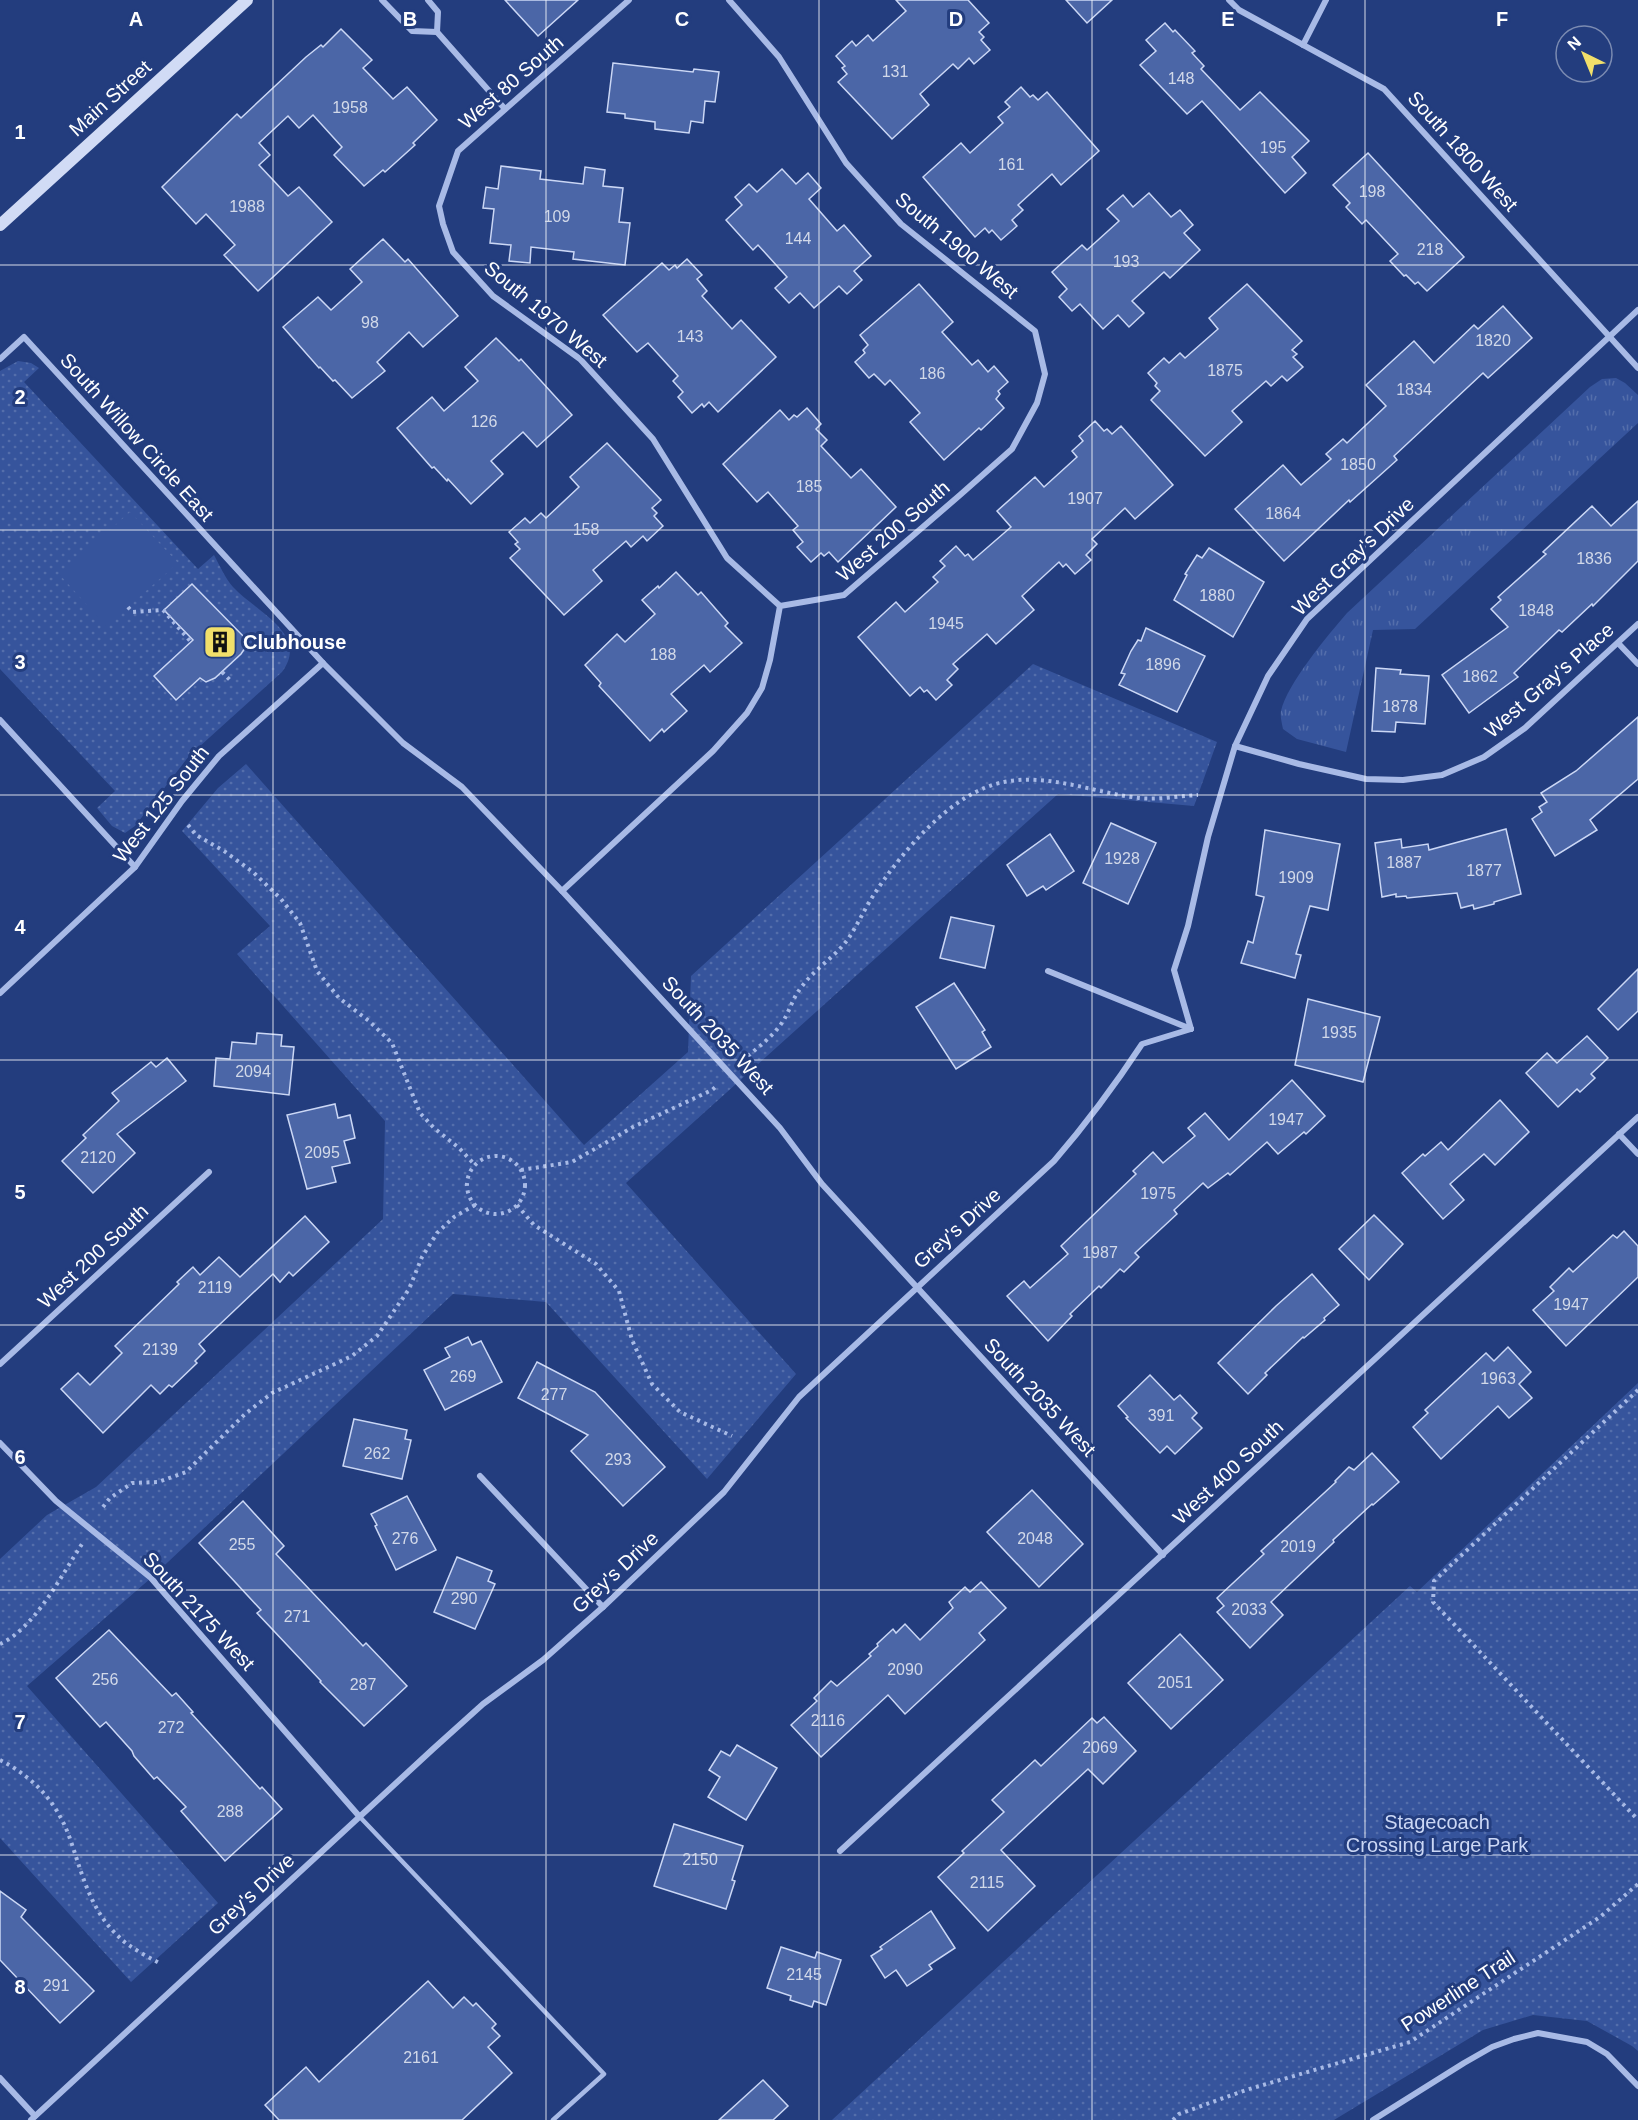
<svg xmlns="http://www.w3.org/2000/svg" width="1638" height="2120" viewBox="0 0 1638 2120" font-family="Arial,sans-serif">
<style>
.grass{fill:url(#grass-tufts)}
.park{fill:url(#park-dots)}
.pitch{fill:#36549c}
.building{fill:#4b66a7;stroke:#cbd7f5;stroke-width:1.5}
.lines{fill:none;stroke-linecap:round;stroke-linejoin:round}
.path{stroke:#a8bae6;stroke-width:4;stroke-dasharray:3 4.5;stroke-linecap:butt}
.lane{stroke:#a8bae6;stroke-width:4.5}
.street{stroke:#a8bae6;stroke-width:6}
.secondary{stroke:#d1dbf5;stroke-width:12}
.grid{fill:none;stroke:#fff;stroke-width:1.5;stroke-opacity:0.55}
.labels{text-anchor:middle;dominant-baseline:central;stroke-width:6;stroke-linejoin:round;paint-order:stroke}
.number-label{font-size:16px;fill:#d2d9e9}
.street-label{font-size:20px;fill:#fff;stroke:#233d7e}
.poi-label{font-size:20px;font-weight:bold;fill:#fff;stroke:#233d7e;text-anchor:start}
.park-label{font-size:20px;fill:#cbd7f5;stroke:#233d7e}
.grid-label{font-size:20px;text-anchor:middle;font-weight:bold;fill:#fff;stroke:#233d7e;stroke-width:6;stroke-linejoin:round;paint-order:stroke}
</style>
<defs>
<pattern id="grass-tufts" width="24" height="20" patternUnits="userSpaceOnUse" patternTransform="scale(1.5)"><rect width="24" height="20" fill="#36549c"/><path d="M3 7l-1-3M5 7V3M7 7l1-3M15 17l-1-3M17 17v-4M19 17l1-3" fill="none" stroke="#546eab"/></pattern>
<pattern id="park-dots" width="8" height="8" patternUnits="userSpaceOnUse" patternTransform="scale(1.5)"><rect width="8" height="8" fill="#36549c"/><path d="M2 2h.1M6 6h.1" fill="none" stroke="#546eab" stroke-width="1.8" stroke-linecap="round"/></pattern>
</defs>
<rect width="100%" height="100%" fill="#233d7e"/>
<path class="grass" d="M1616,378l9,5 13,12v28l-223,206 -42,1 -27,122 -49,-13 -14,-10c-1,-6 -3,-12 -2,-18 6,-27 47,-76 66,-98l243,-226 12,-8z"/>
<g class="park">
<path d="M18,361l13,2 8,5 -15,14 174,187 16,-14c6,11 11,23 19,32 23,25 77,47 49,85l-93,84 -54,70 -10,7 -13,-7 -15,-18 18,-17 -115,-122v-298z"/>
<polygon points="1033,664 1217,742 1194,806 1058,794 626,1183 796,1374 707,1479 546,1302 453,1294 151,1578 27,1686 218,1903 131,1982 0,1838 0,1559 47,1515 96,1487 383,1219 385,1121 237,954 270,926 182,831 218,788 246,764 584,1145 688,1052 691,976"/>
<polygon points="1638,1383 1638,2051 1632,2046 1587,2021 1533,2015 1483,2030 1334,2120 832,2120 1410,1586 1417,1592"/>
</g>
<polygon class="pitch" points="130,512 178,563 106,626 60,575"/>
<g class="building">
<polygon points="505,0 578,0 538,36"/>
<polygon points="896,0 968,0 989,23 979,32 984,37 981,40 990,50 974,64 969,58 958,69 953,64 920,94 929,105 892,139 838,82 847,74 842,68 845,66 836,56 852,41 856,46 868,35 873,41 906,11"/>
<polygon points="1066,0 1112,0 1087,23"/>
<polygon points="1165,23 1173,32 1175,30 1195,51 1192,53 1204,66 1201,69 1240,110 1260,92 1309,141 1292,157 1306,173 1285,193 1202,101 1187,114 1140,65 1156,51 1146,40"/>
<polygon points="341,29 372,60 363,68 393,99 407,87 437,120 413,143 415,145 385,172 383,170 364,186 334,155 342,147 313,115 299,128 288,116 259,143 270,155 259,165 288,196 299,187 332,222 258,291 224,255 235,245 206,214 196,224 162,187 237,114 241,118 306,57 321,45 323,47"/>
<polygon points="613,63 693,72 694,69 719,72 715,102 705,101 703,123 691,121 689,133 655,129 655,122 625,118 625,114 607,112"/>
<polygon points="1021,87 1030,97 1033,95 1038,100 1047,92 1099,151 1061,185 1052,174 1018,205 1023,210 1012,220 1017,226 1001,240 992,230 989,233 985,228 975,237 923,177 961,143 970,153 1003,123 998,117 1010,107 1005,102"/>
<polygon points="1368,153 1464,257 1427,291 1418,282 1415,284 1406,275 1404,276 1390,261 1398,254 1366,220 1362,224 1346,207 1350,203 1333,185"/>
<polygon points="501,166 541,171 540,179 583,184 585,167 605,170 603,186 623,188 619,222 630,223 625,265 573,259 574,252 531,247 530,263 509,261 511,245 490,243 494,209 483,208 486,187 498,189"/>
<polygon points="782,169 796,184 808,173 821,188 809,199 837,231 844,225 871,256 854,271 862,280 847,294 839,286 814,308 800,293 789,303 775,288 787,277 758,245 753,250 726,220 742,205 735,197 749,184 757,192"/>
<polygon points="1149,193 1171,217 1180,210 1193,225 1184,233 1200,250 1170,278 1164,272 1132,301 1144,313 1129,327 1118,315 1103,329 1080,304 1072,311 1059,297 1067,289 1052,272 1082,245 1087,250 1119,221 1107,209 1123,195 1133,207"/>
<polygon points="383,239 405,262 408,259 458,316 423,347 409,332 377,362 385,371 352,398 335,380 333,381 320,367 319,368 283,327 318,297 331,310 362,282 350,269"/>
<polygon points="687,259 702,275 697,279 707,291 702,296 732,329 741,320 776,357 718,412 709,402 704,407 702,404 692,413 678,397 683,392 673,381 678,376 648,343 637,352 603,315 662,263 669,270 675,265 677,268"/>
<polygon points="919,284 953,322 942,332 972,365 978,360 988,372 994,366 1008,382 998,391 1000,394 996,399 1004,408 981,430 979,428 944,460 910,422 920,413 890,380 885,385 874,374 869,378 855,362 865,353 863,350 868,345 860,335"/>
<polygon points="1247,284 1302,341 1292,350 1297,354 1293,357 1303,367 1287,381 1282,376 1271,386 1266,381 1232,411 1242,422 1205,456 1151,400 1160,391 1155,386 1157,383 1148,373 1164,358 1169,363 1180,353 1185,358 1218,329 1209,318"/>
<polygon points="1503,306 1532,338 1488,378 1483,373 1394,456 1397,460 1350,502 1349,500 1284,561 1235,509 1283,465 1301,485 1331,459 1326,454 1343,439 1347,443 1386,406 1366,385 1414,341 1434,363 1474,325 1478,329"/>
<polygon points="496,338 519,361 521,359 572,415 537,447 523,432 491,461 503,474 471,504 448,479 447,481 434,467 432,468 397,428 432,397 444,411 478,381 465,367"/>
<polygon points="807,408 821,424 816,429 827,440 821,446 851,478 861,469 896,507 838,562 829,552 824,556 821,553 811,562 797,547 803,542 793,530 798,526 768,492 757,502 723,464 780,410 789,420 794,415 797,417"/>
<polygon points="1095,421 1104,431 1107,429 1112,434 1121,426 1173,485 1135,519 1125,508 1092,539 1097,544 1086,555 1091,560 1075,574 1066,564 1063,567 1059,562 1022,596 1034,610 996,644 987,634 953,664 958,669 947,680 952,685 936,700 927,690 924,692 920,687 910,696 858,637 896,602 905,612 938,582 933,577 945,566 940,561 956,546 965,556 968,554 973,560 1011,527 997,511 1035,477 1044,487 1077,457 1072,451 1083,441 1079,436"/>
<polygon points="607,443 661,500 652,508 657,513 654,516 663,526 647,541 643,536 631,547 626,541 593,570 602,581 564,615 510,558 520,549 515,544 518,542 509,532 525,518 530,523 541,513 546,518 579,487 570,477"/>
<polygon points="1638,501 1638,561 1593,606 1592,604 1562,632 1559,630 1514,673 1518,677 1469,713 1442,675 1508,627 1491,609 1501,600 1498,597 1546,554 1543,552 1592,506 1611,526"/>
<polygon points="1209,548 1264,582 1233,637 1174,600 1187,575 1185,574 1197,555 1202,558"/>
<polygon points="676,572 698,595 701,592 728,623 725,626 742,643 710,672 704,665 671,694 687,711 664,732 662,729 650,741 599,686 601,683 585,665 617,634 625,642 655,614 642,600 658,586 659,588"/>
<polygon points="192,584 249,642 241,654 215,678 206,682 200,678 176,700 154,676 193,640 164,610"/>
<polygon points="1146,628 1205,656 1177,712 1119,685 1125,674 1121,673 1131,651 1138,640 1141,641"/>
<polygon points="1376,668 1401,670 1400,674 1429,676 1425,724 1396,722 1395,732 1372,731"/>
<polygon points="1638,717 1638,779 1590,820 1597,830 1555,856 1532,819 1542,812 1539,807 1547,802 1541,793 1576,771"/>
<polygon points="1111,823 1156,843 1128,904 1083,883"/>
<polygon points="1506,829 1521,894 1494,902 1494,904 1474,909 1473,905 1461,908 1457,893 1407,898 1406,896 1396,897 1396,894 1382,897 1375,843 1401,839 1402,848 1428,844 1429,850"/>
<polygon points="1265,830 1340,844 1328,910 1310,906 1296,954 1301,955 1295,978 1241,963 1248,941 1253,943 1264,897 1256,895"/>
<polygon points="1050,834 1074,871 1046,890 1043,886 1027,896 1007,865"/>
<polygon points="951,917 994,926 985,968 940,958"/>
<polygon points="1638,969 1638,1011 1618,1030 1598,1009"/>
<polygon points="954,983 985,1030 982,1032 991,1047 956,1069 916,1007"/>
<polygon points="1308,999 1380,1017 1363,1082 1295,1065"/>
<polygon points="257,1033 282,1035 281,1046 294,1047 289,1095 214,1086 216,1058 230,1059 232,1042 256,1044"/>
<polygon points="1587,1036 1608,1058 1591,1074 1595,1078 1580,1092 1577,1089 1558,1107 1526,1073 1547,1053 1557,1063"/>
<polygon points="167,1058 186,1081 117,1134 135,1153 93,1193 62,1161 86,1138 83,1135 119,1101 112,1093 151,1062 156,1067"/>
<polygon points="1292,1080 1325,1116 1306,1134 1304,1132 1278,1154 1267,1142 1230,1175 1228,1173 1208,1188 1203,1183 1174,1210 1177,1214 1135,1253 1139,1257 1124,1272 1120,1269 1101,1288 1099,1286 1070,1314 1072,1316 1048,1341 1007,1296 1024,1281 1030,1288 1068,1254 1061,1246 1136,1174 1133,1171 1153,1152 1163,1163 1195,1136 1188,1128 1205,1113 1229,1140"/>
<polygon points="1500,1100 1529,1132 1495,1165 1484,1154 1450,1184 1464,1200 1443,1219 1402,1173 1423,1154 1425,1156 1441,1142 1448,1150"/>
<polygon points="335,1104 338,1118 350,1115 355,1138 344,1141 350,1163 332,1167 336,1182 307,1189 287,1115"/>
<polygon points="1374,1215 1403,1244 1369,1280 1339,1249"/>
<polygon points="305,1216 329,1242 293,1276 289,1272 280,1282 273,1274 199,1344 205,1351 195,1361 197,1363 172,1387 169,1385 160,1394 151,1385 103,1433 61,1389 78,1373 90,1385 122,1353 115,1346 179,1284 177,1282 193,1267 200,1275 219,1257 240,1277"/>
<polygon points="1624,1231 1638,1246 1638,1277 1566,1346 1533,1310 1554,1291 1550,1287 1569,1268 1573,1272 1613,1235 1617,1238"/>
<polygon points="1312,1274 1339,1305 1324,1318 1325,1320 1304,1338 1303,1337 1265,1373 1267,1375 1248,1394 1218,1363 1276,1306"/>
<polygon points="468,1337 472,1345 481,1341 502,1382 445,1410 424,1370 450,1357 445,1348"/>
<polygon points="1508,1347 1531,1372 1519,1384 1532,1398 1509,1418 1498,1406 1441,1459 1413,1427 1428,1413 1425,1410 1486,1353 1494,1361"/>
<polygon points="537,1362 595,1392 665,1467 623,1506 571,1451 588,1435 518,1398"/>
<polygon points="1150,1375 1174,1400 1180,1395 1197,1413 1192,1418 1202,1428 1175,1454 1167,1446 1160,1453 1126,1418 1128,1417 1118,1406"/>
<polygon points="354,1419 407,1430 405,1439 411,1440 402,1479 343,1466"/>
<polygon points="1372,1453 1399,1482 1373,1505 1372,1504 1333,1540 1334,1542 1271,1602 1283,1615 1250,1648 1217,1612 1224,1606 1217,1598 1264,1554 1261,1551 1336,1482 1335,1481 1349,1467 1354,1470"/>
<polygon points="1032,1490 1083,1544 1039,1587 987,1532"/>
<polygon points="407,1496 436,1550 396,1570 375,1526 377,1525 371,1514"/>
<polygon points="243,1501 284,1546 276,1554 363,1646 366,1643 407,1686 364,1726 320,1682 321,1681 257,1613 261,1610 199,1543"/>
<polygon points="457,1557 492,1571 488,1581 495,1584 475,1629 434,1612"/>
<polygon points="981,1582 1006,1608 979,1633 985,1640 905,1714 888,1695 821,1757 791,1725 817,1701 814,1698 831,1681 837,1686 871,1656 869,1654 878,1646 877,1644 893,1629 896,1633 905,1624 920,1640 953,1608 949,1602 965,1587 970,1592"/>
<polygon points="109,1630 172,1696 176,1693 193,1712 191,1713 260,1789 262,1787 282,1809 225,1861 181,1811 186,1807 157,1777 154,1779 134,1756 132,1751 106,1722 100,1727 56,1678"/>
<polygon points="1180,1634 1223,1680 1171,1729 1128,1683"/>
<polygon points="1104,1717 1136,1751 1103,1784 1088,1769 1001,1850 1035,1886 988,1931 938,1877 964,1853 962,1851 1004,1812 992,1800 1035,1760 1041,1766 1092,1718 1097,1723"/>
<polygon points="737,1745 777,1768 746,1820 708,1797 720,1777 709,1770 721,1751 730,1756"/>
<polygon points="674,1824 743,1846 732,1880 735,1881 726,1909 654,1886"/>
<polygon points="0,1891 26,1910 21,1917 94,1991 60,2023 0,1960"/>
<polygon points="931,1911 955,1948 929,1965 932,1969 907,1986 896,1970 885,1978 871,1956 882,1949 880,1947"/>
<polygon points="781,1947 815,1958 817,1952 841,1960 826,2005 814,2001 812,2007 790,2000 791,1996 767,1988"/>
<polygon points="428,1981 453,2008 464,1997 473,2006 476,2003 496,2024 492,2028 500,2036 488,2047 512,2073 462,2120 279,2120 265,2105 306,2067 319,2082"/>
<polygon points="763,2080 788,2106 773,2120 719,2120"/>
</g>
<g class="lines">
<g class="path">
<polyline points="128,607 132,612 163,610 191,642"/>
<polyline points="222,672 231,681"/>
<polyline points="188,825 196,835 224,851 253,872 281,899 300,923 317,971 339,998 369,1021 392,1043 420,1113 434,1128 459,1148 475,1165"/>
<path d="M748,1056c13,-11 30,-24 38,-40 6,-12 8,-20 17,-31 13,-17 32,-28 45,-46 9,-13 16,-29 25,-43 28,-43 78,-104 131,-114 45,-9 91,11 135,16 20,2 40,-2 59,-3"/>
<circle cx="496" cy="1185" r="29"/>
<polyline points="521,1170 572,1162 633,1127 712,1090 718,1085"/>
<polyline points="517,1205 534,1225 596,1264 619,1291 632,1340 652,1384 680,1412 732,1436"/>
<polyline points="1638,1390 1434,1581 1433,1602 1638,1820"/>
<polyline points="103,1507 110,1498 132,1483 158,1482 186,1472 245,1414 272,1393 352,1356 377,1336 409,1289 422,1257 437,1233 454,1217 475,1205"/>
<path d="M0,1644c35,-16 61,-68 82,-100"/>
<path d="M0,1760c33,17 56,41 69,76 13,36 20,73 50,101 11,11 28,19 42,27"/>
<polyline points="1173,2120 1179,2114 1246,2090 1410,2042 1600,1917 1638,1884"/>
</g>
<polyline class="lane" points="359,1816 604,2074 553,2120"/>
<g class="street">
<polyline points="382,0 412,31 437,32"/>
<polyline points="428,0 438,12 437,32"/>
<polyline points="629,0 458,151 439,206 443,224 453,252 493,296 580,359 653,439 727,558 780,606"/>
<polyline points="1229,0 1239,10 1384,89 1638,368"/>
<polyline points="437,32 505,109"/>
<polyline points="1303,45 1326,0"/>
<polyline points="0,359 24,337 323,663 403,743 462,787 562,891 780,1128 822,1184 1163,1555"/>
<polyline points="1618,643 1638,664"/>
<polyline points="0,720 135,867"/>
<polyline points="1235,746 1299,764 1366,779 1403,780 1442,775 1484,757 1525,728 1638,624"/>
<polyline points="562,891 713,751 747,713 762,688 770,660 780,606 844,595 960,495 1012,449 1037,403 1045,374 1035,331 901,224 846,163 779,57 729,0"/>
<polyline points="1048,971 1191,1029"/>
<polyline points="0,993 135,867 182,801 219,756 323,663"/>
<polyline points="1191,1029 1174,970 1188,926 1208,837 1235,746 1268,676 1307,619 1638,310"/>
<polyline points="1619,1134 1638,1154"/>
<polyline points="0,1364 209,1172"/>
<polyline points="0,1443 56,1501 151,1578 359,1816"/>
<polyline points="480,1476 603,1607"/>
<polyline points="840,1851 1638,1117"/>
<polyline points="0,2078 35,2116"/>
<path d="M31,2120l402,-371 50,-45 60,-44 60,-53 121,-115 75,-95 255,-236c32,-37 61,-76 88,-117l49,-15"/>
<polyline points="1373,2120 1464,2063 1492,2047 1514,2039 1538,2033 1587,2042 1607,2054 1638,2086"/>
</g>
<polyline class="secondary" points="0,225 247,0"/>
</g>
<path class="grid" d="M273,0v2120M546,0v2120M819,0v2120M1092,0v2120M1365,0v2120M0,265h1638M0,530h1638M0,795h1638M0,1060h1638M0,1325h1638M0,1590h1638M0,1855h1638"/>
<defs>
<g id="building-square" transform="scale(1.725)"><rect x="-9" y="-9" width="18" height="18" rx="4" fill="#f1df6a" stroke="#233d7e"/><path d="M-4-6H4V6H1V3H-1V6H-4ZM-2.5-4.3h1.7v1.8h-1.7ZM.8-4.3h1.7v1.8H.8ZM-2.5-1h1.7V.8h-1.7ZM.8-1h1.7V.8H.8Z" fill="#111"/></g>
</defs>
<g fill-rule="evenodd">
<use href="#building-square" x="220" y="642"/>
</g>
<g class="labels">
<g class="number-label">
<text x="895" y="71">131</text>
<text x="1181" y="78">148</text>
<text x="350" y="107">1958</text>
<text x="1273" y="147">195</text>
<text x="1011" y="164">161</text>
<text x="1372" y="191">198</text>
<text x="247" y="206">1988</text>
<text x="557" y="216">109</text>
<text x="798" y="238">144</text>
<text x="1430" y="249">218</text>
<text x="1126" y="261">193</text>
<text x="370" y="322">98</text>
<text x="690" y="336">143</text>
<text x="1493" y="340">1820</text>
<text x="1225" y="370">1875</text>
<text x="932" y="373">186</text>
<text x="1414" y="389">1834</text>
<text x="484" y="421">126</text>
<text x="1358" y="464">1850</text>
<text x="809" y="486">185</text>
<text x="1085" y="498">1907</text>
<text x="1283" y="513">1864</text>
<text x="586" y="529">158</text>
<text x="1594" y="558">1836</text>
<text x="1217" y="595">1880</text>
<text x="1536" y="610">1848</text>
<text x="946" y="623">1945</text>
<text x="663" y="654">188</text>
<text x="1163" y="664">1896</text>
<text x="1480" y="676">1862</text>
<text x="1400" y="706">1878</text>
<text x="1122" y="858">1928</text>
<text x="1404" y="862">1887</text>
<text x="1484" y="870">1877</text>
<text x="1296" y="877">1909</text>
<text x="1339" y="1032">1935</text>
<text x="253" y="1071">2094</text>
<text x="1286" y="1119">1947</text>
<text x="322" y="1152">2095</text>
<text x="98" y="1157">2120</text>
<text x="1158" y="1193">1975</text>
<text x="1100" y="1252">1987</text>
<text x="215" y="1287">2119</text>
<text x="1571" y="1304">1947</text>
<text x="160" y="1349">2139</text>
<text x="463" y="1376">269</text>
<text x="1498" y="1378">1963</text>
<text x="554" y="1394">277</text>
<text x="1161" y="1415">391</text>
<text x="377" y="1453">262</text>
<text x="618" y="1459">293</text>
<text x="405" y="1538">276</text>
<text x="1035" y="1538">2048</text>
<text x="242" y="1544">255</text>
<text x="1298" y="1546">2019</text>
<text x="464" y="1598">290</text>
<text x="1249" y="1609">2033</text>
<text x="297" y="1616">271</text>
<text x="905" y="1669">2090</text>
<text x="105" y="1679">256</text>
<text x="1175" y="1682">2051</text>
<text x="363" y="1684">287</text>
<text x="828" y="1720">2116</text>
<text x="171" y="1727">272</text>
<text x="1100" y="1747">2069</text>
<text x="230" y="1811">288</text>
<text x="700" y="1859">2150</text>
<text x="987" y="1882">2115</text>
<text x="804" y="1974">2145</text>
<text x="56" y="1985">291</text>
<text x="421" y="2057">2161</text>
</g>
<g class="street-label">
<text transform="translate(511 82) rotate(-41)">West 80 South</text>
<text transform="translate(110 98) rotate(-42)">Main Street</text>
<text transform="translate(1463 151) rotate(48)">South 1800 West</text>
<text transform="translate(957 245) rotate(40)">South 1900 West</text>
<text transform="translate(546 314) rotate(40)">South 1970 West</text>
<text transform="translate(137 437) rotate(48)">South Willow Circle East</text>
<text transform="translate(893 531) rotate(-41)">West 200 South</text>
<text transform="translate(1353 556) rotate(-44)">West Gray's Drive</text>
<text transform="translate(1549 680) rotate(-41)">West Gray's Place</text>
<text transform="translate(161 804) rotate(-52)">West 125 South</text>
<text transform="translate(718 1035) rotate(47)">South 2035 West</text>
<text transform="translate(957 1228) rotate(-42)">Grey's Drive</text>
<text transform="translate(93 1256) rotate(-43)">West 200 South</text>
<text transform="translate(1040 1397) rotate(47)">South 2035 West</text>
<text transform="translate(1228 1472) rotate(-43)">West 400 South</text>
<text transform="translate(615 1572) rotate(-43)">Grey's Drive</text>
<text transform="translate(199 1611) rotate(47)">South 2175 West</text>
<text transform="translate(251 1894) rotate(-43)">Grey's Drive</text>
<text transform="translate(1458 1991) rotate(-33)">Powerline Trail</text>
</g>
<g class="poi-label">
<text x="243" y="642">Clubhouse</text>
</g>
<g class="park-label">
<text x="1437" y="1822">Stagecoach<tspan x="1437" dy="23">Crossing Large Park</tspan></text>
</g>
</g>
<g class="grid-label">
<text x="136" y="26">A</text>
<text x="410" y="26">B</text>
<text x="682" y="26">C</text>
<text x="956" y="26">D</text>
<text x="1228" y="26">E</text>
<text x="1502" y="26">F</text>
<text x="20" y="139">1</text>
<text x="20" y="404">2</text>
<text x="20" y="669">3</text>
<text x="20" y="934">4</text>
<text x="20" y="1199">5</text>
<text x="20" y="1464">6</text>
<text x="20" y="1729">7</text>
<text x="20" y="1994">8</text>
</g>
<g transform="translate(1584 54) rotate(317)"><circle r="28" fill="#233d7e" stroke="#7b8bb2" stroke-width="1.5"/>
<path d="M0-4.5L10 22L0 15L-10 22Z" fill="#f1df6a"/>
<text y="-9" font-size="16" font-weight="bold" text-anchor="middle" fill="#ffffff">N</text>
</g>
</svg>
